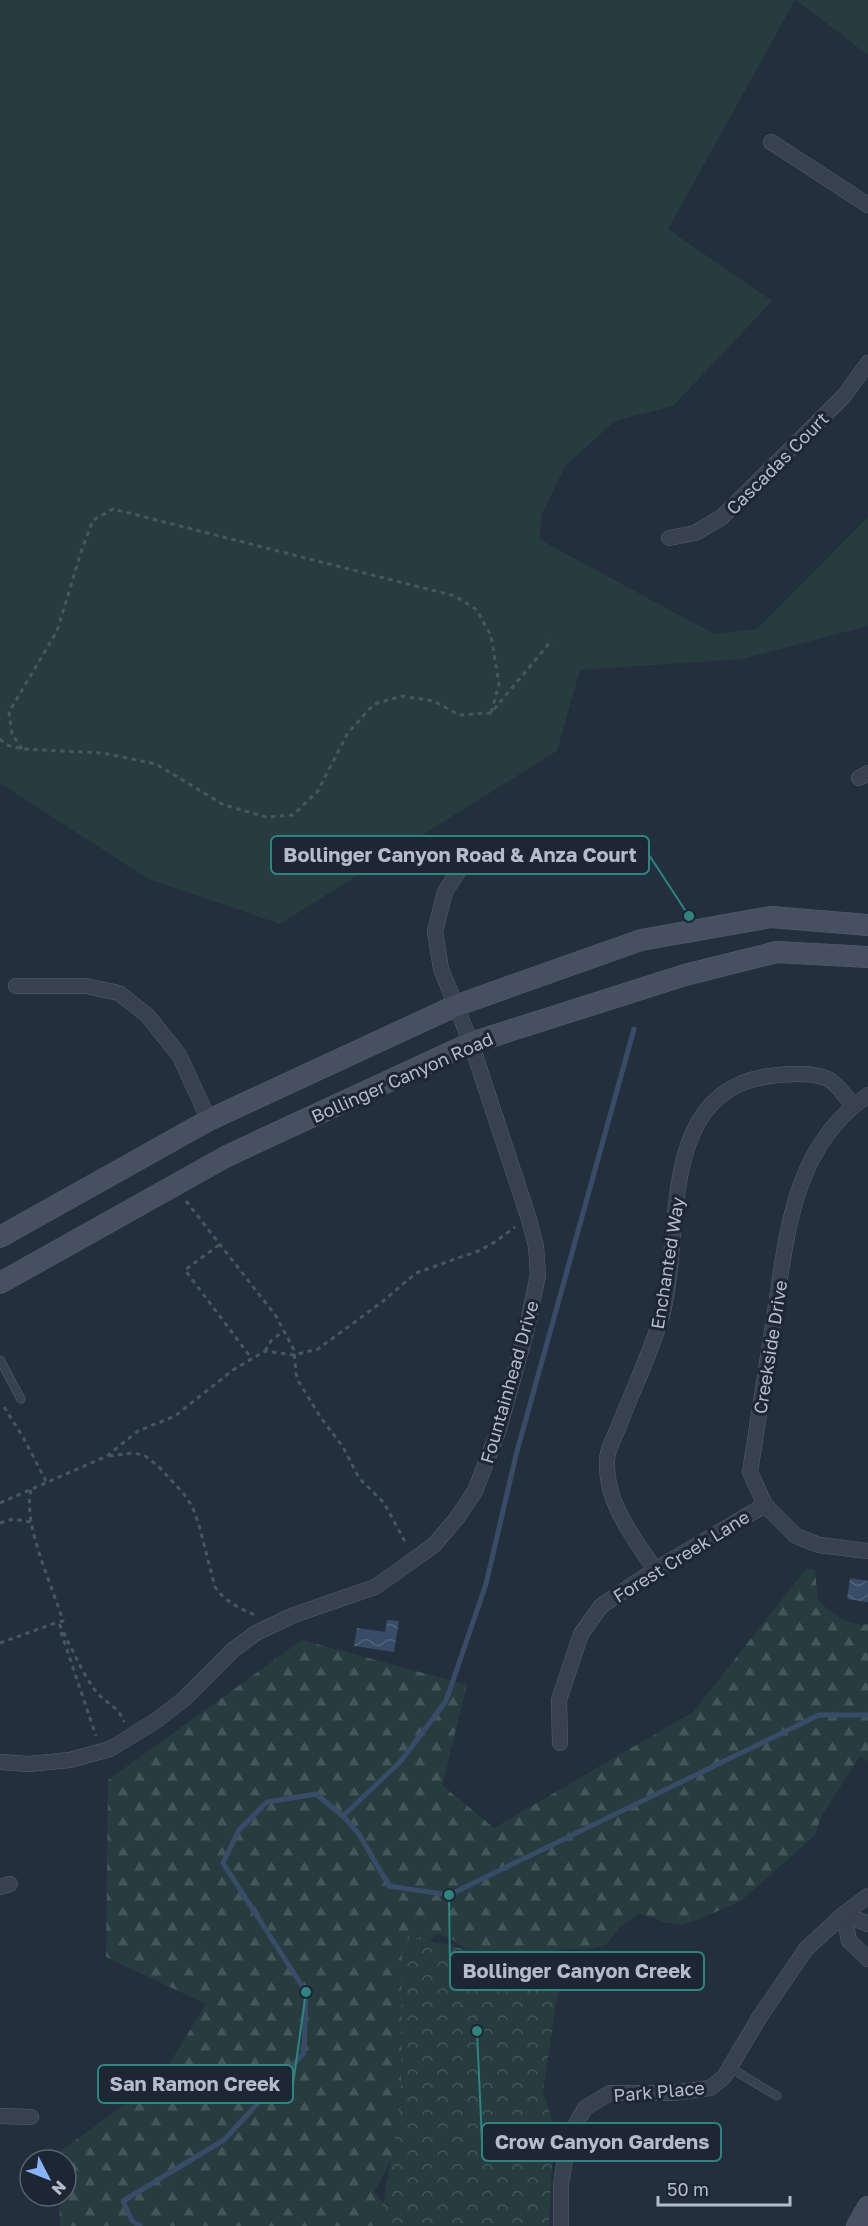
<svg xmlns="http://www.w3.org/2000/svg" width="868" height="2226" viewBox="0 0 868 2226" font-family="'Golos Text',sans-serif">
<style>
.grass{fill:#263c3f}
.forest{fill:url(#forest-firs)}
.park{fill:url(#park-crowns)}
.water{fill:url(#water-waves)}
.lines{fill:none;stroke-linecap:round;stroke-linejoin:round}
.stream{stroke:#394c67;stroke-width:5}
.service-casing{stroke:#565f6c;stroke-width:9}
.minor-casing{stroke:#565f6c;stroke-width:16}
.secondary-casing{stroke:#565f6c;stroke-width:22}
.path{stroke:#44595c;stroke-width:3;stroke-dasharray:4.5 4.5;stroke-linecap:butt}
.service{stroke:#38414e;stroke-width:8}
.minor{stroke:#38414e;stroke-width:15}
.secondary{stroke:#465061;stroke-width:21}
.labels{text-anchor:middle;dominant-baseline:central;stroke-width:6;stroke-linejoin:round;paint-order:stroke}
.street-label{font-size:18px;fill:#b4bcc9;stroke:#1d2633}
.leader{fill:none;stroke:#308480;stroke-width:2}
.callout-dot{fill:#308480;stroke:#1d2633;stroke-width:2}
.callout{fill:#1d2633;stroke:#308480;stroke-width:2}
.callout-label{font-size:20px;text-anchor:middle;font-weight:bold;fill:#b4bcc9}
</style>
<defs>
<pattern id="forest-firs" width="22" height="20" patternUnits="userSpaceOnUse" patternTransform="scale(1.5)"><rect width="22" height="20" fill="#263c3f"/><path d="M5 1l3.5 6h-7zM16 11l3.5 6h-7z" fill="#435659"/></pattern>
<pattern id="park-crowns" width="20" height="18" patternUnits="userSpaceOnUse" patternTransform="scale(1.5)"><rect width="20" height="18" fill="#263c3f"/><path d="M2 6a3 3 0 1 1 6 0M12 15a3 3 0 1 1 6 0" fill="none" stroke="#435659"/></pattern>
<pattern id="water-waves" width="16" height="10" patternUnits="userSpaceOnUse" patternTransform="scale(1.5)"><rect width="16" height="10" fill="#394c67"/><path d="M0 5q4-4 8 0t8 0" fill="none" stroke="#53647b"/></pattern>
</defs>
<rect width="100%" height="100%" fill="#242f3e"/>
<g class="grass">
<polygon points="0,0 795,0 668,229 772,301 673,406 615,421 565,466 542,514 539,539 714,634 757,629 868,517 868,626 742,659 580,670 557,751 280,924 148,879 0,783"/>
<polygon points="796,0 868,0 868,55"/>
</g>
<path class="forest" d="M806,1569l9,1 3,31c13,11 31,27 50,23v137l-8,-5 -39,61 -6,18 -74,66 -44,19 -16,5 -17,-3 -25,-9 -19,14 -14,18 -17,4h-23l-27,3 -35,16 -9,-1 -45,-29 -13,-4 -23,22 -9,180 -31,56 18,21 -3,13h-329l-1,-30h7v-36h-7v-8l101,-73 46,-75 -100,-47 2,-177 194,-140 165,45 -25,100 52,43 199,-116z"/>
<polygon class="park" points="402,1935 561,1970 543,2091 554,2126 549,2226 379,2226 401,2105"/>
<g class="water">
<polygon points="850,1578 868,1581 868,1602 847,1599"/>
<polygon points="387,1620 399,1621 394,1652 354,1646 357,1628 385,1632"/>
</g>
<g class="lines">
<g class="stream">
<polyline points="343,1816 400,1762 446,1701 486,1584 516,1455 634,1029"/>
<polyline points="140,2226 132,2221 123,2201 224,2140 304,2053 306,1992 223,1863 239,1830 267,1802 316,1794 343,1816 359,1834 389,1886 449,1895 819,1715 868,1715"/>
</g>
<g class="service-casing">
<g id="service">
<polyline points="0,1360 21,1399"/>
<polyline points="729,2067 777,2096"/>
</g>
</g>
<g class="minor-casing">
<g id="minor">
<polyline points="771,142 868,205"/>
<polyline points="669,538 695,533 722,517 843,397 868,363"/>
<polyline points="859,778 868,773"/>
<polyline points="16,986 86,986 119,993 147,1015 179,1055 209,1120"/>
<path d="M868,1095c-76,52 -81,140 -94,223 -8,51 -16,103 -24,154l15,33 31,31 23,9 49,6"/>
<path d="M655,1570c-22,-34 -50,-67 -48,-110 0,-11 8,-24 12,-34 14,-37 32,-73 43,-111 22,-80 -7,-224 108,-239 16,-2 43,-4 58,3 9,4 18,19 25,26"/>
<polyline points="560,1743 559,1700 581,1634 601,1606 655,1570 765,1505"/>
<polyline points="0,1762 28,1764 70,1760 110,1749 157,1720 184,1699 233,1650 256,1633 294,1615 375,1587 405,1566 434,1545 457,1518 475,1491 499,1429 526,1332 538,1275 536,1246 528,1216 471,1043 441,969 435,931 445,892 463,864"/>
<polyline points="0,1887 10,1884"/>
<polyline points="844,1914 849,1941 868,1959"/>
<polyline points="844,1914 868,1924"/>
<polyline points="0,2116 31,2117"/>
<polyline points="561,2226 561,2184 569,2136 585,2108 610,2093 672,2093 710,2088 724,2077 759,2018 806,1949 844,1914 868,1896"/>
</g>
</g>
<g class="secondary-casing">
<g id="secondary">
<polyline points="0,1237 209,1120 455,1006 641,940 771,917 868,925"/>
<polyline points="0,1283 227,1156 471,1043 685,975 777,952 868,957"/>
<polyline points="857,2226 868,2207"/>
</g>
</g>
<g class="path">
<polyline points="0,739 7,745 22,749 103,753 156,764 224,805 266,817 293,815 318,791 347,734 374,704 402,696 434,701 459,715 491,713 552,640"/>
<polyline points="22,749 12,734 9,712 57,631 82,549 93,520 113,509 455,596 477,610 491,636 499,684 491,713"/>
<polyline points="186,1201 276,1316 294,1350 296,1374 299,1382 321,1418 343,1447 359,1478 384,1503 407,1545"/>
<polyline points="219,1245 185,1270 252,1359"/>
<polyline points="265,1351 271,1341 282,1332"/>
<polyline points="4,1407 23,1437 46,1481"/>
<path d="M109,1456l23,-3 12,2 15,12 25,27 8,12 7,19 16,62c10,15 26,22 42,29"/>
<path d="M31,1490c-9,33 22,97 32,131l-5,1c12,22 23,49 37,68 10,14 22,14 29,32"/>
<polyline points="0,1503 107,1456 138,1431 175,1416 233,1370 265,1351 294,1355 318,1349 382,1302 416,1273 478,1251 495,1242 515,1227"/>
<polyline points="0,1523 13,1519 31,1522"/>
<polyline points="61,1632 96,1736"/>
<polyline points="0,1643 58,1622"/>
</g>
<use href="#service" class="service"/>
<use href="#minor" class="minor"/>
<use href="#secondary" class="secondary"/>
</g>
<g class="labels">
<g class="street-label">
<text transform="translate(777 463) rotate(-45)">Cascadas Court</text>
<text transform="translate(402 1077) rotate(-24)">Bollinger Canyon Road</text>
<text transform="translate(667 1263) rotate(-81)">Enchanted Way</text>
<text transform="translate(770 1347) rotate(-81)">Creekside Drive</text>
<text transform="translate(509 1382) rotate(-74)">Fountainhead Drive</text>
<text transform="translate(681 1556) rotate(-32)">Forest Creek Lane</text>
<text transform="translate(659 2091) rotate(-5)">Park Place</text>
</g>
</g>
<path class="leader" d="M689 916L649 855M449 1895L450 1971M306 1992L293 2084M477 2031L482 2142"/>
<g class="callout-dot">
<circle cx="689" cy="916" r="6"/>
<circle cx="449" cy="1895" r="6"/>
<circle cx="306" cy="1992" r="6"/>
<circle cx="477" cy="2031" r="6"/>
</g>
<g class="callout">
<rect x="271" y="836" width="378" height="38" rx="6"/>
<rect x="450" y="1952" width="254" height="38" rx="6"/>
<rect x="98" y="2065" width="195" height="38" rx="6"/>
<rect x="482" y="2123" width="239" height="38" rx="6"/>
</g>
<g class="callout-label">
<text x="460" y="862">Bollinger Canyon Road &amp; Anza Court</text>
<text x="577" y="1978">Bollinger Canyon Creek</text>
<text x="195" y="2091">San Ramon Creek</text>
<text x="602" y="2149">Crow Canyon Gardens</text>
</g>
<g transform="translate(48 2178) rotate(132)"><circle r="28" fill="#1d2633" stroke="#59626f" stroke-width="1.5"/>
<path d="M0-4.5L10 22L0 15L-10 22Z" fill="#8ab4f8"/>
<text y="-9" font-size="16" font-weight="bold" text-anchor="middle" fill="#b4bcc9">N</text>
</g>
<path d="M658 2196v9h132v-9" fill="none" stroke="#b4bcc9" stroke-width="3"/>
<text x="667" y="2196" font-size="18" fill="#b4bcc9" stroke="#1d2633" stroke-width="4.5" paint-order="stroke">50 m</text>
</svg>
